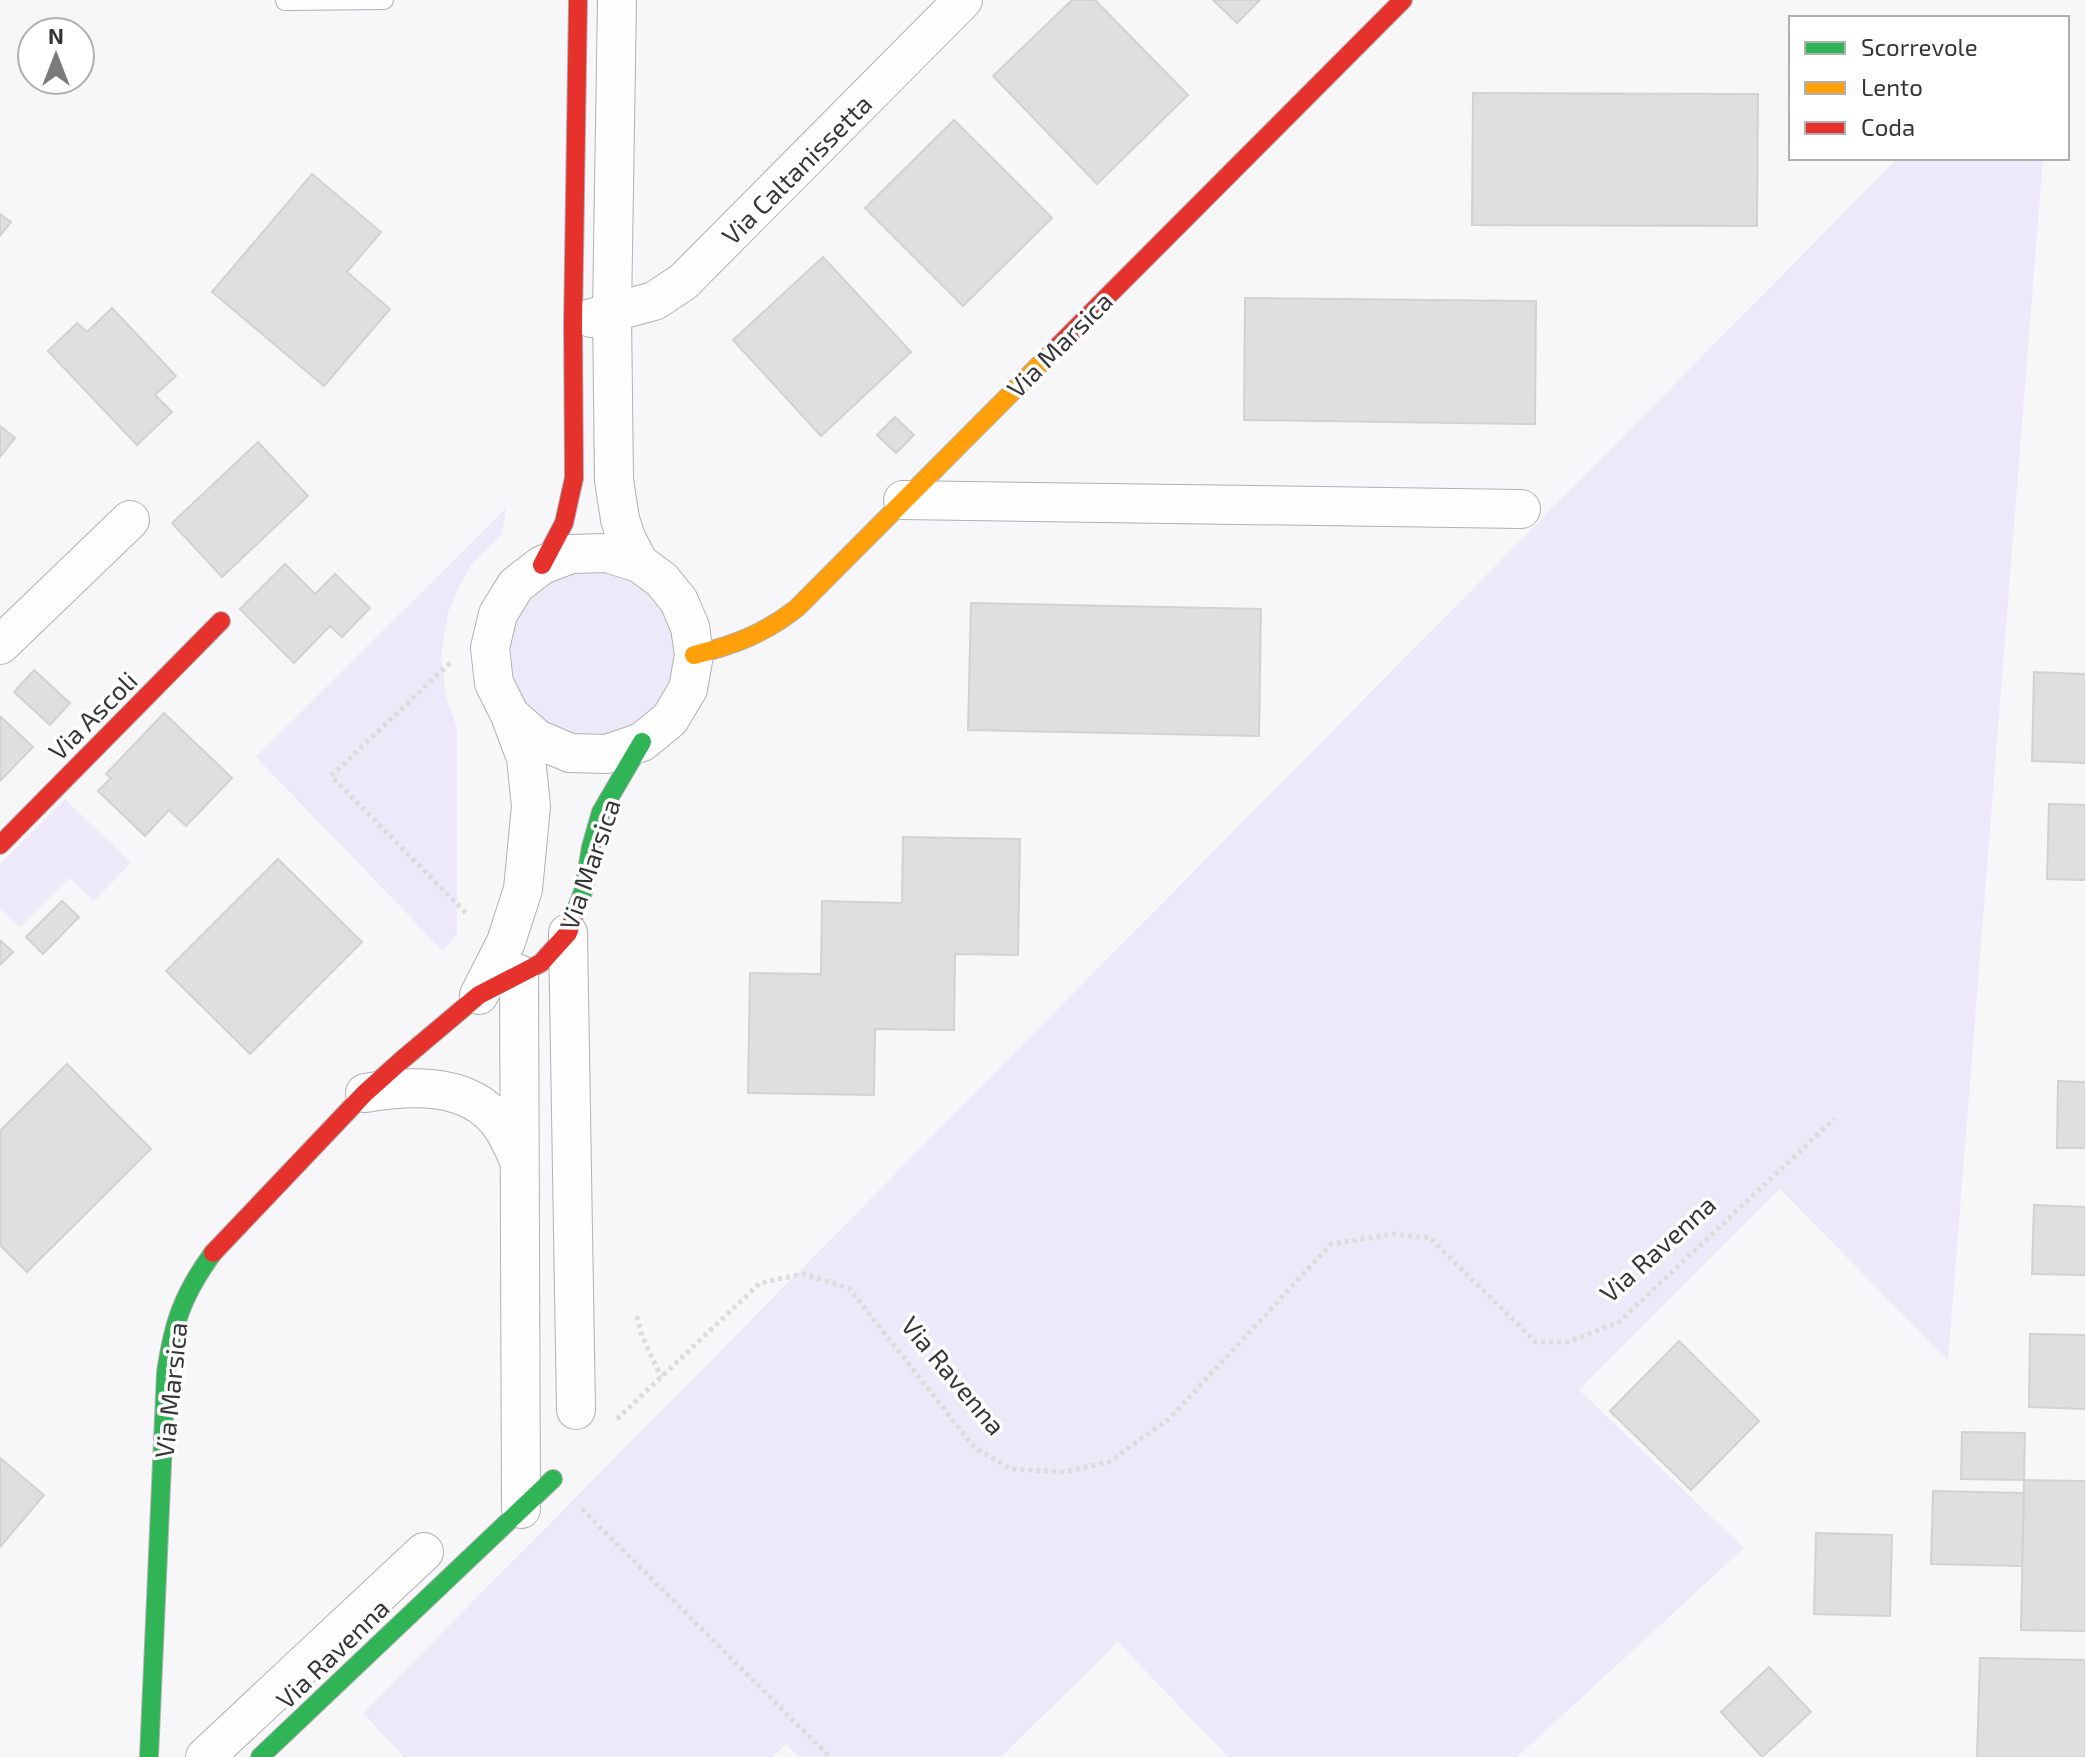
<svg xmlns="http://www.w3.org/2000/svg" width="2085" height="1757" viewBox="0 0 2085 1757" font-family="'Exo 2',sans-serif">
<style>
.green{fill:#eee9f8}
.building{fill:#dfdfe1;stroke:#d2d1d3;stroke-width:2}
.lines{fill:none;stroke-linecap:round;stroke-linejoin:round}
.lane-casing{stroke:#b1b0b2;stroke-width:20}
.street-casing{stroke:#b1b0b2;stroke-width:40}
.fast-casing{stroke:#b1b0b2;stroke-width:20}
.slow-casing{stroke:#b1b0b2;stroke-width:20}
.jam-casing{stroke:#b1b0b2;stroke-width:20}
.path{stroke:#dddcdd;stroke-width:5;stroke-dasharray:4 4;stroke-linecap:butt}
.lane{stroke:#fefefe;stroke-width:18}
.street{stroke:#fefefe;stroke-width:38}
.fast{stroke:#30b455;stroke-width:18}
.slow{stroke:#ff9f0a;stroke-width:18}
.jam{stroke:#e5322d;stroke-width:18}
.labels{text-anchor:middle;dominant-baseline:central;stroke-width:7;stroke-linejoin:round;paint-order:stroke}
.street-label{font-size:26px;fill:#363638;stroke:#fff}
</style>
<rect width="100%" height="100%" fill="#f7f6f9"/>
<g class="green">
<polygon points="1898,158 2043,158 1948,1361 1780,1189 1579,1390 1744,1548 1517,1757 1228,1757 1118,1642 1001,1757 799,1757 786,1744 773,1757 404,1757 363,1713"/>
<polygon points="506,508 502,534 471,565 459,587 448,612 441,657 446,696 457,728 457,933 443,951 256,757"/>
<circle cx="592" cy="653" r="83"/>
<polygon points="65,799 131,863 94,901 69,878 20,927 0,908 0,864"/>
</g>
<g class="building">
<polygon points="1072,0 1095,0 1188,95 1097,184 993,76"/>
<polygon points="1213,0 1260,0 1237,23"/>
<polygon points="1473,93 1758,94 1757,226 1472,225"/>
<polygon points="954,120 1052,218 963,306 865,208"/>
<polygon points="312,174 381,232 347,272 390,309 324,386 212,292"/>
<polygon points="0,214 11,222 0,236"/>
<polygon points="823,257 911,352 821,436 733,340"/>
<polygon points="1245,298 1536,301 1535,424 1244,420"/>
<polygon points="112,308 176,376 155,395 172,412 137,445 48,351 77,323 87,332"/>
<polygon points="895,417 914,435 896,453 877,435"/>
<polygon points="0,426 15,438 0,457"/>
<polygon points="258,442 308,496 222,577 172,523"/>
<polygon points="285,564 315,594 335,574 370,608 342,637 330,626 294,663 240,609"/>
<polygon points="971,603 1261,609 1259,736 968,730"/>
<polygon points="34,670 70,703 50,725 14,692"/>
<polygon points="2034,672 2085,674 2085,763 2032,761"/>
<polygon points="164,713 232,778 186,826 169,810 145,836 98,791 111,778 106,774"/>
<polygon points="0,716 33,747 0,781"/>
<polygon points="2049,804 2085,805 2085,880 2047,879"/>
<polygon points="903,837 1020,839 1018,955 955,954 954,1030 875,1029 874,1095 748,1093 750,973 821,974 822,901 902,903"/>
<polygon points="278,859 362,942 250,1054 166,971"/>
<polygon points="62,901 79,917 43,954 26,937"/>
<polygon points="0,940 13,952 0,965"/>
<polygon points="67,1064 151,1149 27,1272 0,1245 0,1131"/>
<polygon points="2058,1081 2085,1082 2085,1148 2057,1148"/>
<polygon points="2034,1205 2085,1207 2085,1275 2032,1274"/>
<polygon points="2030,1334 2085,1335 2085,1409 2029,1407"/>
<polygon points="1679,1341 1759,1421 1691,1490 1610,1411"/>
<polygon points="1962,1432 2025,1433 2024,1480 1961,1479"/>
<polygon points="0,1458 44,1495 0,1547"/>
<polygon points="2024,1480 2085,1481 2085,1631 2021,1630"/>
<polygon points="1933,1491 2024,1493 2022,1566 1931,1564"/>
<polygon points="1816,1533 1892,1535 1890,1616 1814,1614"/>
<polygon points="1980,1658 2085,1660 2085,1757 1977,1757"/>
<polygon points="1769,1667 1811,1712 1762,1757 1721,1712"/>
</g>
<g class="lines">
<g class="lane-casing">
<polyline id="lane" points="285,1 384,0"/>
</g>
<g class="street-casing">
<g id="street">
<polyline points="617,0 612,312 614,480 620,519 626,538 639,563"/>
<polyline points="591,318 654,301 683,282 963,0"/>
<polyline points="903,500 1521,509"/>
<polyline points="0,645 130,520"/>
<polyline points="568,933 576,1410"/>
<polyline points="519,974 521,1509"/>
<polyline points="479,995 506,942 523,889 531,806 526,758 510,715 494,683 490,648 498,614 516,585 542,565 571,554 607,553 639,563 662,580 679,601 690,627 694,655 688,689 670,719 642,742 607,754 570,753 537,739 510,715"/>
<path d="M365,1093c47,-8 104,-11 135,31 8,11 13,23 18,34"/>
<polyline points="205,1757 424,1552"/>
</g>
</g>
<g class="fast-casing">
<g id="fast">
<polyline points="575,913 584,889 591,847 601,812 642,742"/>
<path d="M149,1757l17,-384c7,-50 17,-79 47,-120"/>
<polyline points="260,1757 553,1479"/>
</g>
</g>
<g class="slow-casing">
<path id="slow" d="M694,655c40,-10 70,-21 103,-47l261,-262"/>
</g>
<g class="jam-casing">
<g id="jam">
<polyline points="1058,346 1403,0"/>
<polyline points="542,565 564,523 574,478 573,323 578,0"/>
<polyline points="0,845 221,621"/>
<polyline points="213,1253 365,1093 403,1059 479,995 541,963 568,933 575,913"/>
</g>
</g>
<g class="path">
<polyline points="450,663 331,776 468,915"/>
<polyline points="637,1316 642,1336 661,1377"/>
<polyline points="617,1419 760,1283 803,1274 849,1288 974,1447 1011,1469 1065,1472 1109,1462 1169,1419 1331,1244 1394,1234 1430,1238 1536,1342 1568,1342 1619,1322 1835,1118"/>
<polyline points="582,1509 830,1757"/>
</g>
<use href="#lane" class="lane"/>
<use href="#street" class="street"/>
<use href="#fast" class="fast"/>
<use href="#slow" class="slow"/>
<use href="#jam" class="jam"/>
</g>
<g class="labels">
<g class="street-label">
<text transform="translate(796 169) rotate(-45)">Via Caltanissetta</text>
<text transform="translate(1059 344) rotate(-45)">Via Marsica</text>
<text transform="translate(92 715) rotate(-45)">Via Ascoli</text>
<text transform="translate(589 864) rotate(-71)">Via Marsica</text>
<text transform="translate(1657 1248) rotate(-42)">Via Ravenna</text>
<text transform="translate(954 1375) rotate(50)">Via Ravenna</text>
<text transform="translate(170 1390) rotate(-84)">Via Marsica</text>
<text transform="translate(332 1653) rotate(-44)">Via Ravenna</text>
</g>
</g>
<rect x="1789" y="16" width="280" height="144" fill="#ffffff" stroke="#afafaf" stroke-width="2"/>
<rect x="1805" y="42" width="40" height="12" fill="#30b455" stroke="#afafaf" stroke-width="2"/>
<text x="1861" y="56" font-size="24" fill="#363638">Scorrevole</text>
<rect x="1805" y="82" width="40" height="12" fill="#ff9f0a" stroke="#afafaf" stroke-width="2"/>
<text x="1861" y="96" font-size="24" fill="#363638">Lento</text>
<rect x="1805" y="122" width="40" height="12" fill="#e5322d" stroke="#afafaf" stroke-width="2"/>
<text x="1861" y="136" font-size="24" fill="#363638">Coda</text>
<g transform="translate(56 56)"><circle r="38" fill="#ffffff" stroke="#afafaf" stroke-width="2"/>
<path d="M0-6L14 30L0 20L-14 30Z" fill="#7a797c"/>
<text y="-12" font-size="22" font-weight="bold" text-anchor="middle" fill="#363638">N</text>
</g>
</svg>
